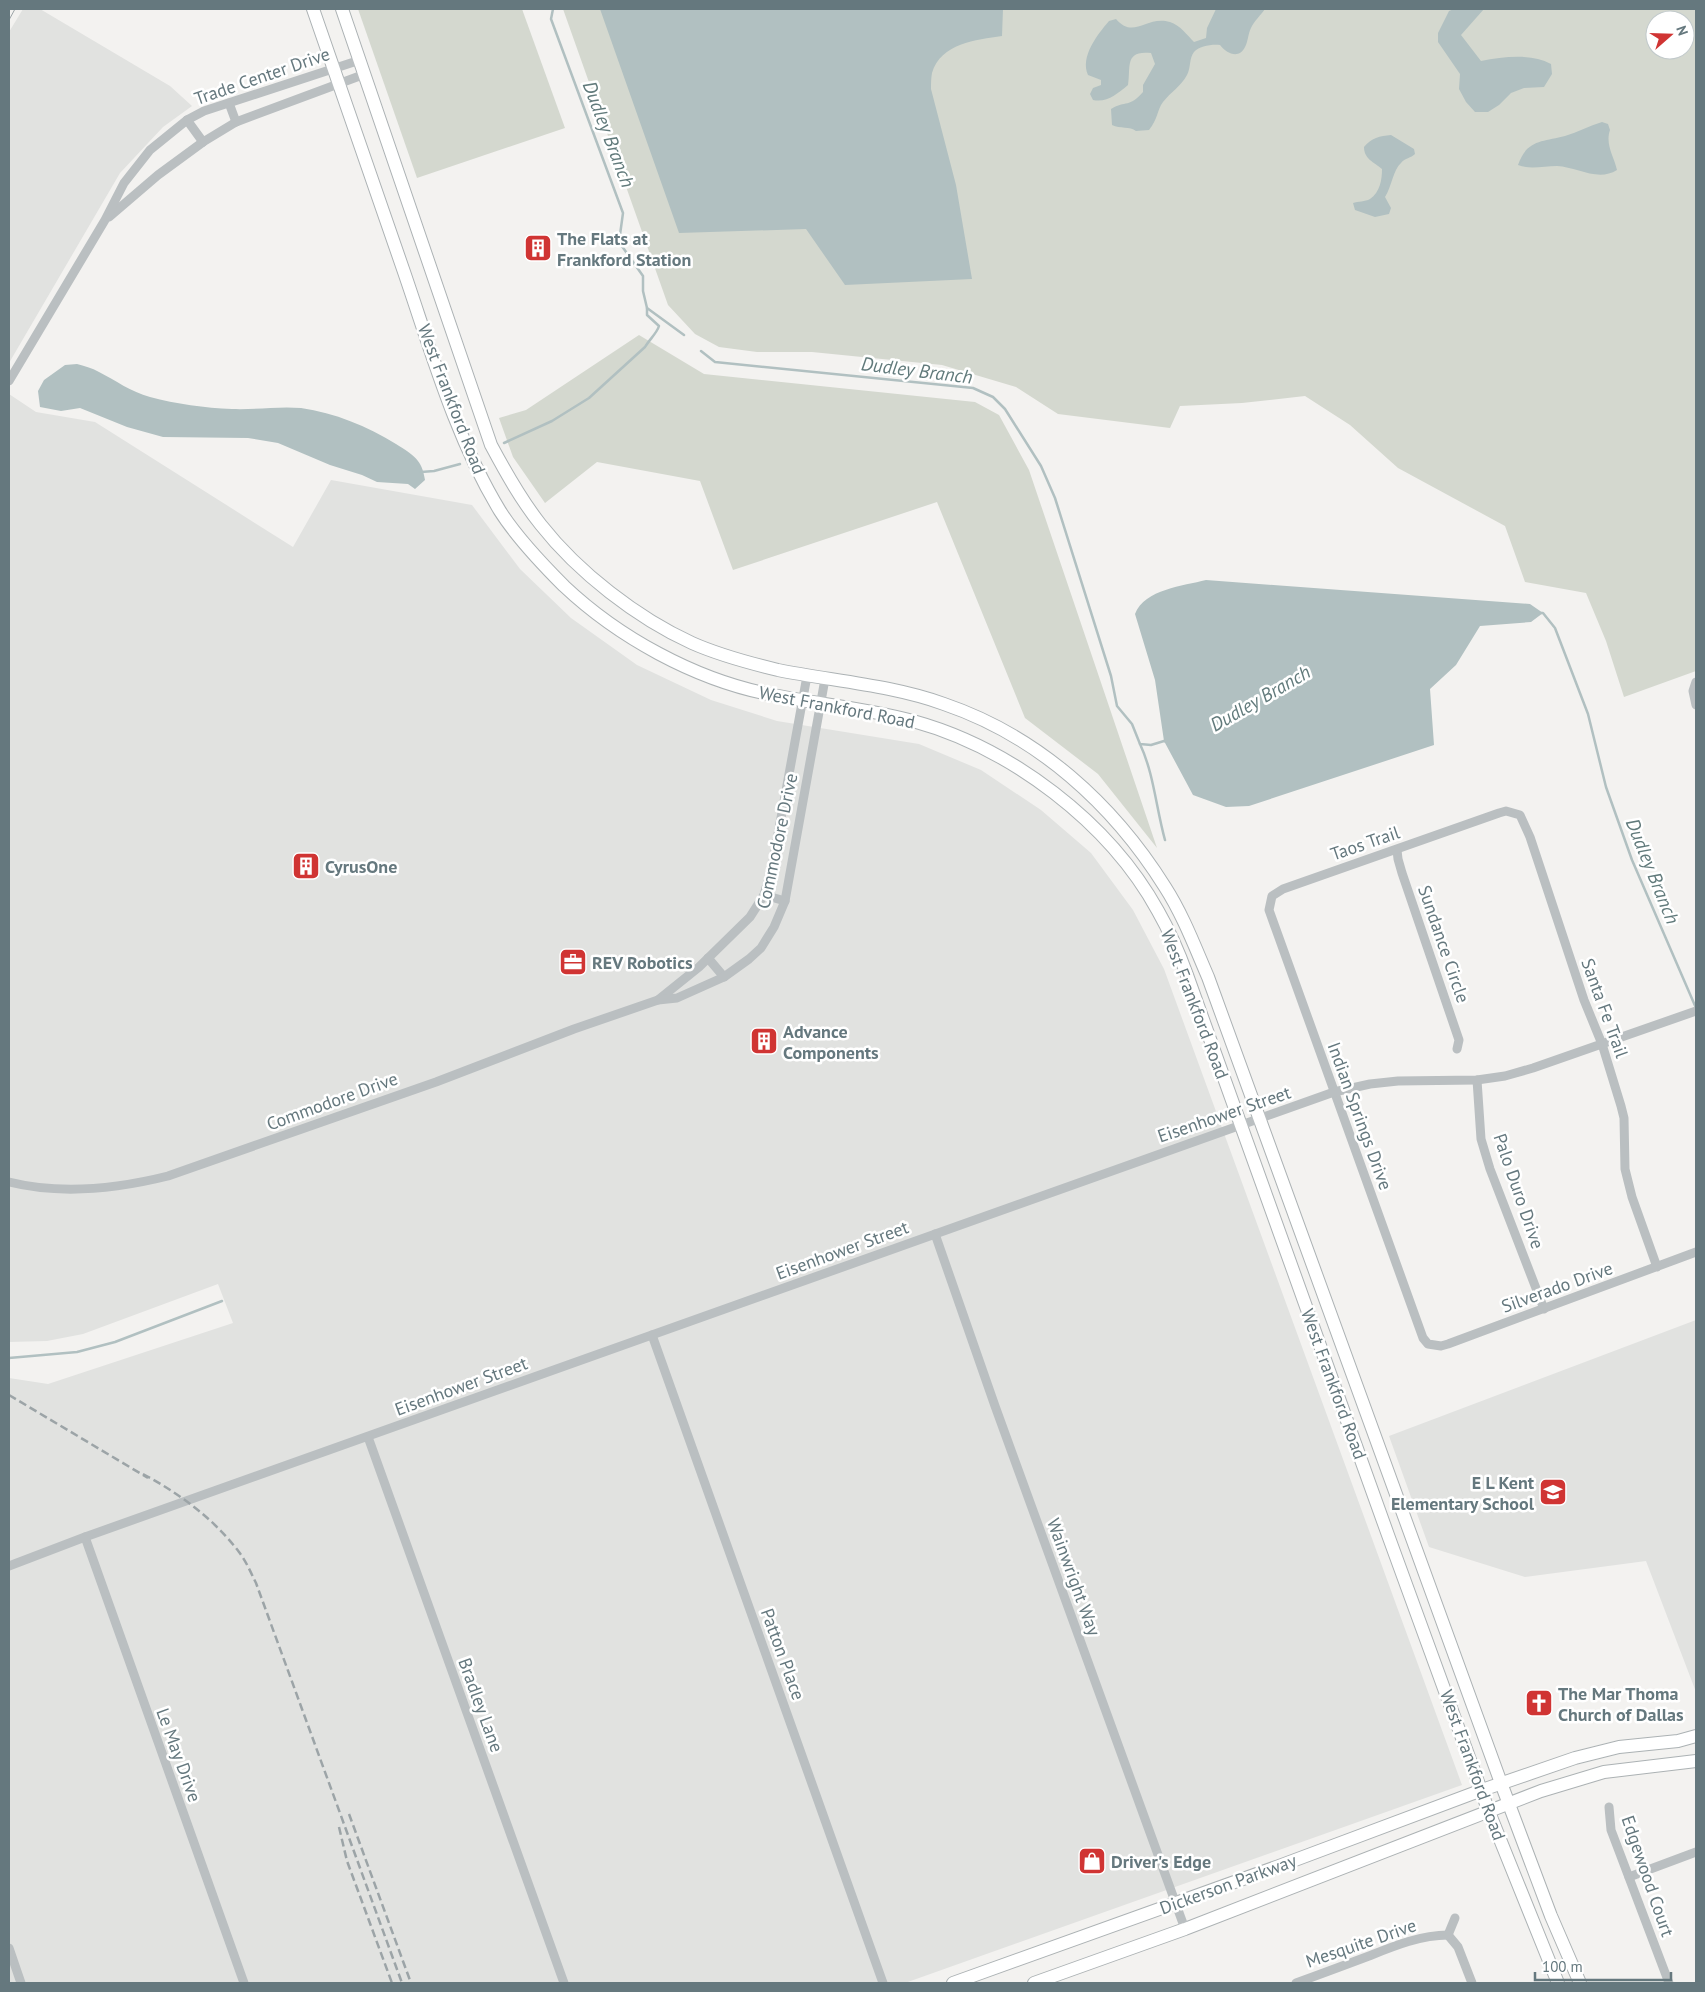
<svg xmlns="http://www.w3.org/2000/svg" width="1705" height="1992" viewBox="0 0 1705 1992" font-family="'PT Sans',sans-serif">
<style>
.built{fill:#e1e2e0}
.green{fill:#d4d8cf;fill-rule:evenodd}
.water{fill:#b1c0c1}
.lines{fill:none;stroke-linecap:round;stroke-linejoin:round}
.stream{stroke:#b1c0c1;stroke-width:2.5}
.major-casing{stroke:#acb2b4;stroke-width:14}
.minor{stroke:#babfc1;stroke-width:9}
.major{stroke:#fff;stroke-width:12}
.tram{stroke:#9ca4a7;stroke-width:1}
.rail{stroke:#9ca4a7;stroke-width:2.5;stroke-dasharray:8 4;stroke-linecap:butt}
.labels{text-anchor:middle;dominant-baseline:central;stroke-width:5;stroke-linejoin:round;paint-order:stroke}
.street-label{font-size:18px;fill:#65787e;stroke:#fff}
.poi-label{font-size:18px;font-weight:bold;fill:#65787e;stroke:#fff;text-anchor:start}
.water-label{font-size:19px;font-style:italic;fill:#617a7b;stroke:#fff}
</style>
<rect width="100%" height="100%" fill="#f3f2f0"/>
<g class="built">
<polygon points="23,9 40,9 170,86 192,106 163,127 120,173 9,363 9,32"/>
<polygon points="9,394 36,412 95,422 293,547 331,480 472,505 520,569 571,618 637,665 711,700 777,721 919,744 981,770 1041,810 1091,853 1133,910 1164,969 1462,1785 905,1983 9,1983 9,1378 48,1384 233,1323 218,1284 83,1334 47,1341 9,1342"/>
<polygon points="1696,1320 1696,1692 1646,1561 1525,1577 1429,1547 1389,1436"/>
</g>
<g class="green">
<polygon points="358,9 522,9 565,128 417,178"/>
<path d="M563,9h1133v662l-72,26 -18,-56 -20,-48 -61,-11 -20,-56 -107,-58 -48,-43 -45,-29 -63,7 -62,3 -10,22 -112,-14 -42,-27 -74,-22 -130,-13h-55l-38,-5 -24,-13 -27,-29zM1655,20h30v30h-30z"/>
<polygon points="639,335 704,374 975,402 999,415 1029,470 1157,848 1098,774 1025,718 937,502 733,570 700,481 597,462 545,503 513,457 499,418 526,410"/>
</g>
<g class="water">
<path d="M600,9h403l-1,27c-26,4 -61,7 -70,37 -1,5 -1,11 -1,16l25,96 16,94 -127,6 -39,-56 -127,4z"/>
<path d="M1216,9h49c-4,6 -11,12 -14,19 -3,6 -3,14 -6,19 -6,13 -19,6 -25,-2 -8,-1 -21,1 -26,7 -5,6 -3,16 -7,23 -6,11 -16,17 -24,27 -6,8 -5,17 -14,28l-13,1c-6,-5 -16,-2 -24,-6l-1,-16c15,-9 18,-1 32,-17v-7l12,-21 -4,-11c-27,-3 -20,14 -23,32 -11,9 -21,18 -35,15l-3,-6 3,-6 8,-3v-5l-13,-5c-8,-18 9,-40 21,-54l7,-2c18,21 30,-4 54,3 10,3 17,13 24,20l12,-4 1,-10z"/>
<path d="M1454,9h30l-23,26 20,26c23,-4 49,-8 70,3l1,10 -8,13 -20,1 -13,5 -12,12 -11,7h-13l-9,-10 -7,-13 1,-15 -22,-32v-9l11,-22z"/>
<path d="M1602,122l6,2 2,6c-5,15 4,26 7,40 -19,12 -40,-3 -60,-4 -13,0 -27,4 -39,-1 9,-26 25,-23 47,-29 13,-4 24,-10 37,-14z"/>
<path d="M1391,135l23,14 1,5c-4,4 -10,4 -14,9 -8,7 -9,23 -16,34l6,11 -2,6 -14,3 -20,-7 -2,-7c5,-2 12,-1 17,-4 10,-7 12,-19 12,-30 -8,-7 -18,-10 -18,-22 7,-9 16,-11 27,-12z"/>
<path d="M77,364c7,2 15,4 22,8 16,8 32,20 51,25 26,7 55,11 82,12 23,1 46,-3 69,-1 34,5 66,18 95,36 17,11 26,15 29,36l-10,9 -7,-5 -31,-2 -15,-7 -32,-10 -52,-22 -30,-5 -85,-1 -36,-10 -47,-19 -19,3 -21,-4 -2,-16 6,-11 21,-15z"/>
<path d="M1206,580l324,24 13,9 -12,9 -51,4 -24,39 -26,24 4,56 -185,61 -23,1 -33,-12 -29,-54 -9,-61 -20,-66c10,-25 48,-28 71,-34z"/>
</g>
<g class="lines">
<g class="stream">
<polyline points="553,9 551,19 623,213 619,242 643,276 643,291 647,308 684,335"/>
<polyline points="701,351 715,362 973,388 993,397 1005,409 1041,466 1055,498 1111,676 1117,706 1132,724 1140,744 1151,745 1164,741 1167,742"/>
<path d="M504,443l48,-22 37,-23 56,-51c4,-7 12,-14 14,-21l-12,-11v-7"/>
<polyline points="421,472 434,471 460,464"/>
<polyline points="1541,613 1543,613 1555,628 1588,714 1606,787 1632,860 1696,1008"/>
<path d="M1140,744c14,30 16,64 25,96"/>
<polyline points="9,1358 77,1352 115,1342 222,1301"/>
</g>
<g class="major-casing">
<g id="major">
<path d="M313,9c30,87 60,173 90,260 28,81 52,168 97,242 17,27 41,52 64,75 54,51 130,93 204,108 48,10 98,14 145,27 98,27 196,101 245,190 12,21 21,42 29,64l201,560 101,277 69,171"/>
<path d="M342,9l149,436c15,28 30,55 50,80 37,47 96,93 151,118 27,12 57,20 86,27 55,11 113,15 166,34 94,32 169,100 221,183 18,28 30,60 43,90l293,806 50,133 29,67"/>
<polyline points="953,1983 1279,1866 1482,1790 1575,1758 1619,1747 1678,1741 1696,1736"/>
<polyline points="1034,1983 1185,1929 1541,1791 1604,1772 1696,1761"/>
</g>
</g>
<g class="minor">
<polyline points="229,103 236,122"/>
<polyline points="187,120 203,142"/>
<polyline points="109,217 158,175 203,142 236,122 365,74"/>
<polyline points="9,381 105,220 124,183 150,150 187,120 204,111 360,60"/>
<polyline points="1696,682 1693,691 1696,705"/>
<polyline points="1397,850 1398,859 1402,873 1459,1040 1457,1049"/>
<polyline points="764,895 785,901"/>
<polyline points="708,958 724,977"/>
<polyline points="658,1000 699,967 750,917 764,895 772,867 807,676"/>
<polyline points="1477,1080 1481,1139 1490,1169 1544,1309"/>
<path d="M9,1182c52,13 107,7 159,-6l268,-94 138,-53 84,-29 19,-2 47,-21 25,-18 12,-11 13,-21 11,-26 40,-222"/>
<polyline points="935,1234 995,1406 1185,1929"/>
<polyline points="1657,1267 1632,1197 1625,1169 1624,1118 1621,1106 1602,1044 1584,1000 1530,837 1520,815 1506,811 1499,813 1283,889 1272,896 1269,910 1423,1338 1428,1344 1441,1346 1448,1344 1696,1252"/>
<polyline points="652,1335 883,1983"/>
<polyline points="368,1437 564,1983"/>
<polyline points="85,1537 244,1983"/>
<polyline points="9,1566 85,1537 1334,1092 1370,1084 1398,1081 1477,1080 1505,1076 1533,1068 1696,1011"/>
<polyline points="1609,1807 1611,1830 1669,1983"/>
<polyline points="1629,1877 1696,1852"/>
<polyline points="1448,1935 1458,1947 1472,1983"/>
<polyline points="1448,1935 1455,1918"/>
<polyline points="9,1948 21,1983"/>
<path d="M1296,1983c25,-9 49,-18 73,-27 25,-10 52,-21 79,-21"/>
</g>
<use href="#major" class="major"/>
<polyline class="tram" points="9,20 15,9"/>
<g class="rail">
<polyline points="9,1395 148,1478"/>
<path d="M143,1474c37,20 70,44 96,78 7,9 12,21 17,31l146,400"/>
<polyline points="349,1814 411,1983"/>
<polyline points="339,1827 347,1861 392,1983"/>
</g>
</g>
<defs>
<g id="building-square" transform="scale(1.4375)"><rect x="-9" y="-9" width="18" height="18" rx="4" fill="#d03433" stroke="#fff"/><path d="M-4-6H4V6H1V3H-1V6H-4ZM-2.5-4.3h1.7v1.8h-1.7ZM.8-4.3h1.7v1.8H.8ZM-2.5-1h1.7V.8h-1.7ZM.8-1h1.7V.8H.8Z" fill="#fff"/></g>
<g id="office-square" transform="scale(1.4375)"><rect x="-9" y="-9" width="18" height="18" rx="4" fill="#d03433" stroke="#fff"/><path d="M-6-3h4V-5.5h4V-3h4V5H-6ZM-1-4.5V-3h2v-1.5ZM-6 0V1H6V0Z" fill="#fff"/></g>
<g id="school-square" transform="scale(1.4375)"><rect x="-9" y="-9" width="18" height="18" rx="4" fill="#d03433" stroke="#fff"/><path d="M0-5L7-2L0 1L-7-2ZM-4 1L0 2.5L4 1V4Q0 6-4 4Z" fill="#fff"/></g>
<g id="church-square" transform="scale(1.4375)"><rect x="-9" y="-9" width="18" height="18" rx="4" fill="#d03433" stroke="#fff"/><path d="M-1.2-6h2.4v3.5h3.3v2.4h-3.3V6h-2.4V-.1h-3.3v-2.4h3.3Z" fill="#fff"/></g>
<g id="shop-square" transform="scale(1.4375)"><rect x="-9" y="-9" width="18" height="18" rx="4" fill="#d03433" stroke="#fff"/><path d="M-5-2.5h2.3a2.7 3.5 0 0 1 5.4 0H5L5.5 6h-11ZM-1.5-2.5h3a1.5 2.3 0 0 0-3 0Z" fill="#fff"/></g>
</defs>
<g fill-rule="evenodd">
<use href="#building-square" x="538" y="248"/>
<use href="#building-square" x="306" y="866"/>
<use href="#office-square" x="573" y="962"/>
<use href="#building-square" x="764" y="1041"/>
<use href="#school-square" x="1553" y="1492"/>
<use href="#church-square" x="1539" y="1703"/>
<use href="#shop-square" x="1092" y="1861"/>
</g>
<g class="labels">
<g class="street-label">
<text transform="translate(262 76) rotate(-19)">Trade Center Drive</text>
<text transform="translate(452 399) rotate(69)">West Frankford Road</text>
<text transform="translate(837 707) rotate(11)">West Frankford Road</text>
<text transform="translate(777 841) rotate(-78)">Commodore Drive</text>
<text transform="translate(1365 843) rotate(-19)">Taos Trail</text>
<text transform="translate(1444 944) rotate(71)">Sundance Circle</text>
<text transform="translate(1195 1004) rotate(69)">West Frankford Road</text>
<text transform="translate(1605 1008) rotate(70)">Santa Fe Trail</text>
<text transform="translate(332 1101) rotate(-20)">Commodore Drive</text>
<text transform="translate(1224 1114) rotate(-19)">Eisenhower Street</text>
<text transform="translate(1360 1116) rotate(70)">Indian Springs Drive</text>
<text transform="translate(1519 1191) rotate(71)">Palo Duro Drive</text>
<text transform="translate(842 1250) rotate(-20)">Eisenhower Street</text>
<text transform="translate(1557 1287) rotate(-20)">Silverado Drive</text>
<text transform="translate(1334 1384) rotate(70)">West Frankford Road</text>
<text transform="translate(461 1386) rotate(-20)">Eisenhower Street</text>
<text transform="translate(1074 1577) rotate(70)">Wainwright Way</text>
<text transform="translate(783 1654) rotate(70)">Patton Place</text>
<text transform="translate(481 1705) rotate(70)">Bradley Lane</text>
<text transform="translate(179 1755) rotate(70)">Le May Drive</text>
<text transform="translate(1473 1765) rotate(70)">West Frankford Road</text>
<text transform="translate(1648 1876) rotate(71)">Edgewood Court</text>
<text transform="translate(1228 1884) rotate(-20)">Dickerson Parkway</text>
<text transform="translate(1361 1943) rotate(-19)">Mesquite Drive</text>
</g>
<g class="poi-label">
<text x="557" y="238">The Flats at<tspan x="557" dy="21">Frankford Station</tspan></text>
<text x="325" y="866">CyrusOne</text>
<text x="592" y="962">REV Robotics</text>
<text x="783" y="1031">Advance<tspan x="783" dy="21">Components</tspan></text>
<text x="1534" y="1482" text-anchor="end">E L Kent<tspan x="1534" dy="21">Elementary School</tspan></text>
<text x="1558" y="1693">The Mar Thoma<tspan x="1558" dy="21">Church of Dallas</tspan></text>
<text x="1111" y="1861">Driver's Edge</text>
</g>
<g class="water-label">
<text transform="translate(609 134) rotate(69)">Dudley Branch</text>
<text transform="translate(917 370) rotate(7)">Dudley Branch</text>
<text transform="translate(1260 698) rotate(-30)">Dudley Branch</text>
<text transform="translate(1653 871) rotate(68)">Dudley Branch</text>
</g>
</g>
<rect width="1705" height="1992" fill="none" stroke="#65787e" stroke-width="20"/>
<g transform="translate(1670 35) rotate(70)"><circle r="24" fill="#ffffff" stroke="#c1c9cb"/>
<path d="M0-4L9 19L0 12L-9 19Z" fill="#d03433"/>
<text y="-8" font-size="14" font-weight="bold" text-anchor="middle" fill="#65787e">N</text>
</g>
<path d="M1535 1972v8h136v-8" fill="none" stroke="#65787e" stroke-width="2.5"/>
<text x="1542" y="1972" font-size="15" fill="#65787e" stroke="#ffffff" stroke-width="4" paint-order="stroke">100 m</text>
</svg>
